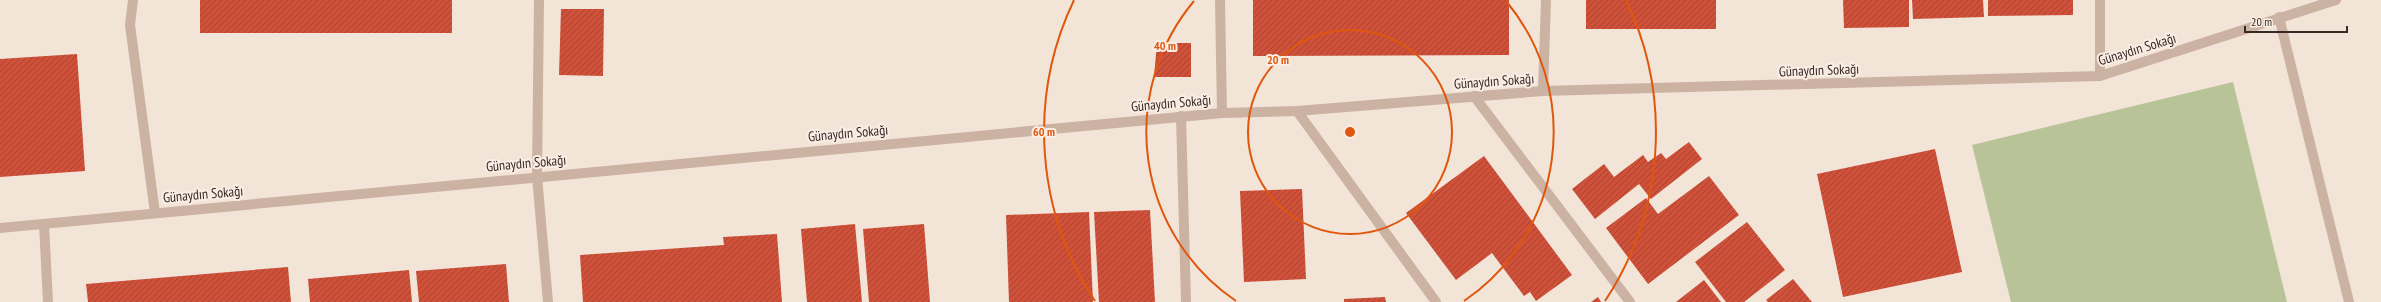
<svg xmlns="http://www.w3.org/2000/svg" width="2381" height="302" viewBox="0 0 2381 302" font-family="'PT Sans Narrow',sans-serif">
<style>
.garden{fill:#b8c397}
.building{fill:url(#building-hatch)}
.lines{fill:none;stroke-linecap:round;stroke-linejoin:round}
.minor{stroke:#ccb2a3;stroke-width:10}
.ring{fill:none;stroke:#df570d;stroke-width:2}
.labels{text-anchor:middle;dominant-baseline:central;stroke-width:4;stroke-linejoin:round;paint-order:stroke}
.street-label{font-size:14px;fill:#362926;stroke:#faeee4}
.centre{fill:#df570d;stroke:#faeee4;stroke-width:2}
.ring-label{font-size:12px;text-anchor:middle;font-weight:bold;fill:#df570d;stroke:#faeee4;stroke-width:4;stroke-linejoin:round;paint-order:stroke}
</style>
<defs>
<pattern id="building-hatch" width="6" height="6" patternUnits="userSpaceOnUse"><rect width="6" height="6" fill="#cf513a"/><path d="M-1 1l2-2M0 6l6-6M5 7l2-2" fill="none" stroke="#a94331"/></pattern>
</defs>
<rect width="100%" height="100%" fill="#f3e4d8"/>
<polygon class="garden" points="2233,82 2287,302 2011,302 1972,145"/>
<g class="building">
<rect x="200" y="0" width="252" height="33"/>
<polygon points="1253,0 1509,0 1509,55 1253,56"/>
<rect x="1586" y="0" width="130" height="29"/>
<polygon points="1843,0 1909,0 1909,27 1844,28"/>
<polygon points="1912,0 1983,0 1984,17 1913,19"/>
<polygon points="1988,0 2073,0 2073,15 1988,16"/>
<polygon points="561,9 604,9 603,76 559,75"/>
<polygon points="1157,43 1191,43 1191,77 1154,77"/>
<polygon points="77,54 85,171 0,177 0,59"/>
<polygon points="1689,142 1702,159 1651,199 1639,184 1595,219 1572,189 1604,164 1614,177 1643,155 1648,162 1661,153 1666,159"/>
<polygon points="1935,149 1962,272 1843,297 1817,174"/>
<polygon points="1484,156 1572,275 1536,301 1530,292 1524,296 1492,253 1456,280 1406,213"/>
<polygon points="1709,176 1739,215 1648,284 1606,228 1646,198 1658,214"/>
<polygon points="1302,189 1306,279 1244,282 1240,191"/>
<polygon points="1150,210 1155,302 1099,302 1094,212"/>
<polygon points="1089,212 1093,302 1009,302 1006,215"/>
<polygon points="1747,222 1785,270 1744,302 1726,302 1695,262"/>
<polygon points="855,224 862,302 807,302 801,229"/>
<polygon points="924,224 930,302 869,302 863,229"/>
<polygon points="777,234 782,302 583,302 580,255 724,245 723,237"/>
<polygon points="506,264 509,302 419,302 416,271"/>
<polygon points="288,267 291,302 88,302 86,284"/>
<polygon points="409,270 412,302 310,302 308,279"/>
<polygon points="1793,279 1812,302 1768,302 1766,300"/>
<polygon points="1704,280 1721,302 1676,302"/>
<polygon points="1385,297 1386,302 1344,302 1344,299"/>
<polygon points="1598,297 1601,302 1591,302"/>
</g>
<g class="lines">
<g class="minor">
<polyline points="133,0 130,25 155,213"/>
<polyline points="539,0 537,176 548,302"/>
<polyline points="1220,0 1222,113"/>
<polyline points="2100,0 2100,76"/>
<polyline points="2279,17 2349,302"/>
<polyline points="1543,91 1546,0"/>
<polyline points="1474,96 1630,302"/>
<polyline points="1297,111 1436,302"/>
<polyline points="1181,116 1186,302"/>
<polyline points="44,224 48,302"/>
<polyline points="0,228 1222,113 1297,111 1543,91 2100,76 2336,0"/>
</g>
</g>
<g class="ring">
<circle cx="1350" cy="132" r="102"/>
<path d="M1236 301A204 204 0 0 1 1194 1M1506 1A204 204 0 0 1 1464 301"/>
<path d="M1095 301A306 306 0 0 1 1074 0M1626 0A306 306 0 0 1 1605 301"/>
</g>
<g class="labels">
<g class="street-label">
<text transform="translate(2137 49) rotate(-17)">Günaydın Sokağı</text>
<text transform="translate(1819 70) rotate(-2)">Günaydın Sokağı</text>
<text transform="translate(1494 81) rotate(-4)">Günaydın Sokağı</text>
<text transform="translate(1171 103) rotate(-5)">Günaydın Sokağı</text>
<text transform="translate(848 133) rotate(-5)">Günaydın Sokağı</text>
<text transform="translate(526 163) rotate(-5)">Günaydın Sokağı</text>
<text transform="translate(203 194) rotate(-5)">Günaydın Sokağı</text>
</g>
</g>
<circle cx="1350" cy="132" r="6" class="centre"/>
<g class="ring-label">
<text x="1165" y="50">40 m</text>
<text x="1278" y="64">20 m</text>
<text x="1044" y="136">60 m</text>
</g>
<path d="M2245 26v6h102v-6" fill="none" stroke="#362926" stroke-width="2"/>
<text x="2251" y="26" font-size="12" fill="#362926" stroke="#faeee4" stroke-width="3" paint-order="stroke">20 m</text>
</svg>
